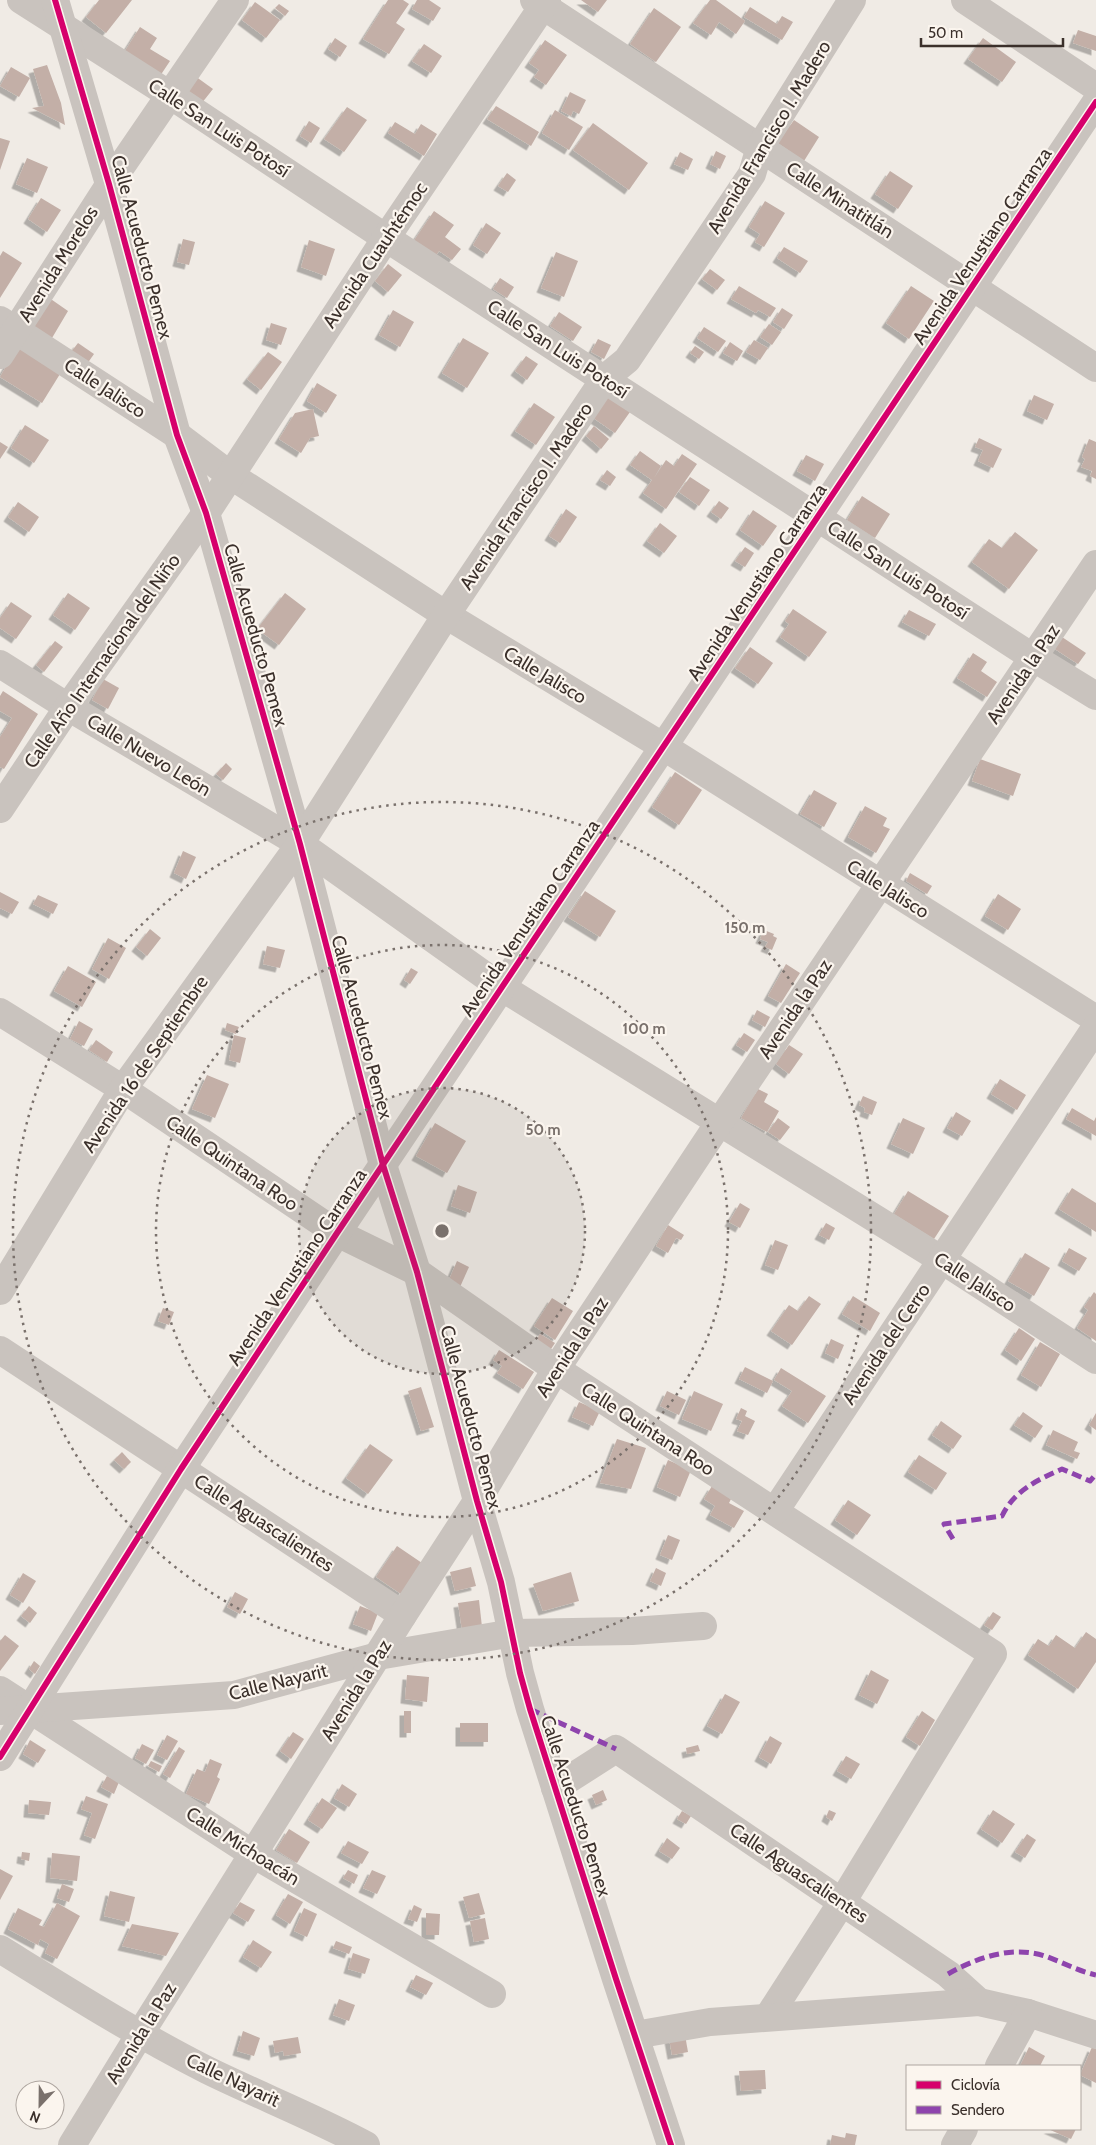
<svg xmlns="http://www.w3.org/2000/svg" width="1096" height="2145" viewBox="0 0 1096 2145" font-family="Cabin,sans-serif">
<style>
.building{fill:#c3afa7;filter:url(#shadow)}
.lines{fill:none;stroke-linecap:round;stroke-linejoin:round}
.minor{stroke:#c9c3be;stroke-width:28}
.quiet{stroke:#8e44ad;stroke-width:5;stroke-dasharray:10 5;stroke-linecap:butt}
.cycleway-casing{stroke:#fbf5ee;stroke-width:9}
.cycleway{stroke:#d6006c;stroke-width:6}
.ring{fill:none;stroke:#7a716c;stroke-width:2.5;stroke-dasharray:2.5 5}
.labels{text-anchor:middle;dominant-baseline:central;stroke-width:4.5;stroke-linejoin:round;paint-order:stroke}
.street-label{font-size:19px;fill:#3b302b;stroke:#fbf5ee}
.centre{fill:#7a716c;stroke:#fbf5ee;stroke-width:2.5}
.ring-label{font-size:15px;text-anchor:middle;font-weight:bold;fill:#7a716c;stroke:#fbf5ee;stroke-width:4.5;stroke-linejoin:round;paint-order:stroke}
</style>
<defs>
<filter id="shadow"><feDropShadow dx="-4.5" dy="4.5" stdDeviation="0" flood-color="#0004"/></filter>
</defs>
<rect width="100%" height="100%" fill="#f0ebe5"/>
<g class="building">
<polygon points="99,0 132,0 106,33 86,17"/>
<polygon points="388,0 403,0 409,4 396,23 405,29 389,54 363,39"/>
<polygon points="417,0 429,0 441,8 433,21 412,9"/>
<polygon points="581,0 607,0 598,12"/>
<polygon points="710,0 716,0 745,21 736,34 719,22 711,35 693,23"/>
<polygon points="255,2 280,20 266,38 242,20"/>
<polygon points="279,4 289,11 285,16 275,8"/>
<polygon points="750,7 777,24 782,16 793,22 782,40 744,17"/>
<polygon points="654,8 681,27 656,62 630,44"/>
<polygon points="140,27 157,38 150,49 170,61 160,76 123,54"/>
<polygon points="1078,30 1096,36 1096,51 1073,43"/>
<polygon points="335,38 347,46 340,57 328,49"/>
<polygon points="983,38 1016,62 1002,82 968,59"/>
<polygon points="545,40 567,55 546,85 534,77 539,70 529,63"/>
<polygon points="424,44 442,56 431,73 412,61"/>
<polygon points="47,65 61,103 65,125 32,108 44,106 33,69"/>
<polygon points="11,67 30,78 19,97 0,86"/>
<polygon points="195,76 213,89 201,104 184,91"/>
<polygon points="570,92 586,100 579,114 573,111 571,116 561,111"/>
<polygon points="496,106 539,132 531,146 487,119"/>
<polygon points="347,107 367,120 344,152 324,139"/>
<polygon points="555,110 583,127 569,150 542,133"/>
<polygon points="794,120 819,137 804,161 778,143"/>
<polygon points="309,121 320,128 311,143 300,136"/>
<polygon points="395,122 415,134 421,124 437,134 424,156 388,133"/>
<polygon points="593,123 648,163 629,190 573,150"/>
<polygon points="0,138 10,141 0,170"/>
<polygon points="716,151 726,156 720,169 710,164"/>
<polygon points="680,152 693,159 688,170 674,164"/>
<polygon points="27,158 48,167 37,193 16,184"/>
<polygon points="890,171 913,186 898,209 875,194"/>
<polygon points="507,173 516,180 508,192 498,186"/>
<polygon points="41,198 61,210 47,232 28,219"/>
<polygon points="765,201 785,213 764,247 755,242 760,234 749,227"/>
<polygon points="434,211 454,225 445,237 461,249 452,260 439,251 435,257 413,242"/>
<polygon points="486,223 501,233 487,254 473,245"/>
<polygon points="183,239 195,242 189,265 177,262"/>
<polygon points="309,240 335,249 326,276 301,267"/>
<polygon points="784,247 808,261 800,273 777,258"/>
<polygon points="3,251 22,263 0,298 0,256"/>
<polygon points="556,252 578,261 564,297 541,288"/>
<polygon points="388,264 402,275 388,292 375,281"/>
<polygon points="710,269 725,280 717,290 702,279"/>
<polygon points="500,278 514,287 507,298 493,289"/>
<polygon points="739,286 776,308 770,317 758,310 756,313 731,299"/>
<polygon points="911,286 934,301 909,339 886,323"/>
<polygon points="45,295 68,311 49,343 25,327"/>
<polygon points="782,308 793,315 784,329 773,322"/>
<polygon points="393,310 414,322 400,347 379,335"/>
<polygon points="559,312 582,327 573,341 550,326"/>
<polygon points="271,323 287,328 281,345 266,340"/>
<polygon points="769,324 781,332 772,345 760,337"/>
<polygon points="704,327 726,341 718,352 697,338"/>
<polygon points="463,338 489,353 467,388 442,373"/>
<polygon points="598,339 611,345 604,359 591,352"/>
<polygon points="754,340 768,348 760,360 746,352"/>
<polygon points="730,342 743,351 737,361 723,353"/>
<polygon points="78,343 94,354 87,364 71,352"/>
<polygon points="695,346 704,352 699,359 690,353"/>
<polygon points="17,347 60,374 42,403 0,377"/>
<polygon points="268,352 282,362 261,390 247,379"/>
<polygon points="526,356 538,364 527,380 515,371"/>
<polygon points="317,383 337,395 326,413 307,401"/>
<polygon points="1034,395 1054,404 1047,420 1027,411"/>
<polygon points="606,396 630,412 615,433 592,417"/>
<polygon points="534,403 555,417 536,445 515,431"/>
<polygon points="313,409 319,436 310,438 301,453 279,439 295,413"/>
<polygon points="25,425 49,440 34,463 11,448"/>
<polygon points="594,426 609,439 601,449 586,436"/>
<polygon points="979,438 1002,449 993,468 978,461 983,450 975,447"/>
<polygon points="1089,439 1096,442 1096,479 1090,476 1092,471 1081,467 1085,459 1082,457"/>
<polygon points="0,442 8,447 0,459"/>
<polygon points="640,451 661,466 654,478 666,460 674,466 682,454 697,464 666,509 643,493 652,480 630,465"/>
<polygon points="806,455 824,464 815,481 797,471"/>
<polygon points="607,470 616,477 610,486 600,480"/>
<polygon points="690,477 710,490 699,506 679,492"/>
<polygon points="862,496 890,514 875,538 847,520"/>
<polygon points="719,501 729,508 721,519 711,512"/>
<polygon points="18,502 39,517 29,532 8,517"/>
<polygon points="566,509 577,517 560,543 549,536"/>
<polygon points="753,510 777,526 763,546 740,530"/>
<polygon points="660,523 677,536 664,553 647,541"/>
<polygon points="1015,532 1038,550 1009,589 972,562 989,539 1002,548"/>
<polygon points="745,547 754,553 745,567 735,561"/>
<polygon points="68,593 90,608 75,630 53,615"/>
<polygon points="285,593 306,609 279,645 257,629"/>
<polygon points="11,602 32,616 16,639 0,628 0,618"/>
<polygon points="793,609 827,632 809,657 780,637 789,624 785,621"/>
<polygon points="909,610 936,624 929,636 902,622"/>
<polygon points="1062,637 1086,653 1078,664 1055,649"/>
<polygon points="55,641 63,647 44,672 36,665"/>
<polygon points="750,647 773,663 758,684 735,668"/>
<polygon points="973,653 987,662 981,671 997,682 987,697 957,678"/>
<polygon points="103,679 119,688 108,709 92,700"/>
<polygon points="3,691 38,714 4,769 0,767 0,737 12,718 0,711 0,696"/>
<polygon points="980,759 1021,774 1013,796 972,781"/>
<polygon points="226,763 232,769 223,780 216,774"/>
<polygon points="675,772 702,790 679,825 652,807"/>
<polygon points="814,790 837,803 824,827 800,814"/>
<polygon points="865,806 887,818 883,826 890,829 876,853 848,837"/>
<polygon points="183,851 196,857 186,879 174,873"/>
<polygon points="910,873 932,886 927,894 906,881"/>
<polygon points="585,891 616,911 600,937 568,917"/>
<polygon points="0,892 19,902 12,914 0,908"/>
<polygon points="998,894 1021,909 1008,930 985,916"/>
<polygon points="38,895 58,904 53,914 33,904"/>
<polygon points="150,929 161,938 147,956 136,947"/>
<polygon points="764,930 774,934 773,936 777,938 772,950 765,947 768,942 760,939"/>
<polygon points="108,938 126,948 109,979 92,969"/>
<polygon points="267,946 285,950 280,968 263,964"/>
<polygon points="786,964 800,973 781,1003 768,996"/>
<polygon points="68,966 96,982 82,1007 54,991"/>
<polygon points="411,968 418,972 410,984 404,980"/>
<polygon points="757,1010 770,1017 765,1027 752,1020"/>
<polygon points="79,1021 93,1029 84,1046 70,1039"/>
<polygon points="227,1023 239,1027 236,1034 225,1030"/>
<polygon points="744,1033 755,1040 747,1052 736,1045"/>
<polygon points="234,1035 246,1038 240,1063 229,1060"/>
<polygon points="96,1040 113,1052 107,1062 89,1050"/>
<polygon points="789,1045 803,1054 789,1074 776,1064"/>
<polygon points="207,1075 229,1084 215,1118 192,1109"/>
<polygon points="1000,1079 1026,1095 1017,1110 991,1094"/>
<polygon points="758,1089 768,1094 764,1102 779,1111 767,1132 741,1118"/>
<polygon points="863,1096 877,1102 872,1115 864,1112 865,1108 859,1105"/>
<polygon points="1072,1108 1094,1121 1096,1117 1096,1136 1066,1119"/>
<polygon points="956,1112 971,1121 962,1136 947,1128"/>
<polygon points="778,1118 790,1127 780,1140 768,1132"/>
<polygon points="903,1118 925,1128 913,1154 891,1144"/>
<polygon points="435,1123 466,1141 447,1173 416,1156"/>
<polygon points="458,1185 477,1192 470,1213 451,1206"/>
<polygon points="1072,1188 1096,1203 1096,1232 1059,1209"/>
<polygon points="908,1191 949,1216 934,1239 894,1214"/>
<polygon points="740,1203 750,1209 740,1228 729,1222"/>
<polygon points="826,1223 835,1228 829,1240 819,1235"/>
<polygon points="668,1225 684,1235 681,1240 676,1238 668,1253 656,1246"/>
<polygon points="775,1240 788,1245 778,1270 765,1265"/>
<polygon points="1069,1248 1087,1258 1079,1271 1062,1261"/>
<polygon points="1025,1253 1050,1268 1034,1296 1008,1281"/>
<polygon points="457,1261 469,1267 460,1287 448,1282"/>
<polygon points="1094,1292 1096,1294 1096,1341 1077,1328 1088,1310 1084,1307"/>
<polygon points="809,1296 821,1304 792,1345 771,1331 789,1305 798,1311"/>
<polygon points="853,1296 880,1313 870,1331 842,1314"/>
<polygon points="552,1298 573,1311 555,1340 534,1326"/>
<polygon points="163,1308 174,1312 169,1325 158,1321"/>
<polygon points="1019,1328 1035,1339 1021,1361 1005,1350"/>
<polygon points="540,1334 555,1343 549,1352 535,1342"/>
<polygon points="831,1339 844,1345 838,1359 825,1353"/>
<polygon points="1040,1342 1060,1354 1041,1387 1021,1375"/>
<polygon points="499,1350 534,1372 523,1389 497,1373 502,1366 493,1360"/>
<polygon points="745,1367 773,1381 767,1393 739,1379"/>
<polygon points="781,1368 826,1396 808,1423 782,1406 792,1391 774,1380"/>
<polygon points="421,1387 434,1427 421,1431 408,1391"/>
<polygon points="667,1391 686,1400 679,1415 660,1406"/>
<polygon points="694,1391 723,1404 711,1431 682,1419"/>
<polygon points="579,1402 600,1411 593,1426 572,1417"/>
<polygon points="741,1408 747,1411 745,1416 755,1421 748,1435 737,1431 742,1421 736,1419"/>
<polygon points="1023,1412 1043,1426 1035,1438 1014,1425"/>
<polygon points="1096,1413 1096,1430 1089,1425"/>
<polygon points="941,1421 962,1436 953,1449 932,1435"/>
<polygon points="1053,1430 1078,1442 1074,1451 1080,1453 1077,1459 1046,1445"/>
<polygon points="617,1439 646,1448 631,1489 600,1483"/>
<polygon points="370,1444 393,1460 368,1494 346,1478"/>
<polygon points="122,1452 131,1462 124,1469 114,1460"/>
<polygon points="919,1455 947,1473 936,1490 908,1472"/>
<polygon points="668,1460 691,1470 680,1497 657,1487"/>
<polygon points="712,1486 732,1497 729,1503 744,1511 734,1528 710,1515 715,1506 704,1499"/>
<polygon points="848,1500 871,1515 857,1535 835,1520"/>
<polygon points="668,1535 680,1540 672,1560 660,1555"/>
<polygon points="397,1546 422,1563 401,1594 376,1577"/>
<polygon points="471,1567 476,1586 455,1591 450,1572"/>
<polygon points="656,1568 666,1573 661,1586 650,1581"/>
<polygon points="571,1572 579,1601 543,1611 533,1584"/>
<polygon points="23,1573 36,1581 23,1603 10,1595"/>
<polygon points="235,1592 248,1599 240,1614 227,1607"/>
<polygon points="479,1600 482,1627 462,1630 458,1603"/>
<polygon points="29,1606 37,1613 30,1623 21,1616"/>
<polygon points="360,1606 378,1613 371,1631 353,1624"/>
<polygon points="993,1612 1001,1617 992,1630 984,1625"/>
<polygon points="1086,1632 1096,1639 1096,1662 1078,1689 1028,1655 1038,1639 1049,1646 1056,1635 1075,1648"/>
<polygon points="5,1635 19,1646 0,1671 0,1641"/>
<polygon points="34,1661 40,1666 35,1674 29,1669"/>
<polygon points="871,1670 889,1680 877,1704 859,1695"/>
<polygon points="407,1675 429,1677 427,1702 405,1699"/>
<polygon points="725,1694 740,1702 722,1734 707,1726"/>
<rect x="404" y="1711" width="7" height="22"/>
<polygon points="922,1711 935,1720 920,1746 906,1737"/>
<rect x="460" y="1723" width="28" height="19"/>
<polygon points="293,1732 304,1739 291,1759 280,1751"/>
<polygon points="167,1735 178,1741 167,1760 157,1755"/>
<polygon points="770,1736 782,1743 771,1764 759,1757"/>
<polygon points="30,1740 46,1750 38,1763 23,1754"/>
<polygon points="142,1744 154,1750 146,1764 135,1758"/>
<polygon points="698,1745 700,1751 687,1754 686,1748"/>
<polygon points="179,1747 185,1751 170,1778 163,1774"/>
<polygon points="846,1756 860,1764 851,1779 837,1771"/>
<polygon points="210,1759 222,1764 217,1777 220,1779 209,1804 186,1794 197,1769 205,1772"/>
<polygon points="151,1761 162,1766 159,1772 148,1766"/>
<polygon points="107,1776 119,1782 114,1794 101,1787"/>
<polygon points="342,1784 357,1794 349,1807 334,1798"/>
<polygon points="603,1790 607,1800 596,1805 592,1795"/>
<polygon points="86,1796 108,1804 95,1839 84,1835 92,1813 81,1809"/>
<polygon points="322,1798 337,1808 322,1829 308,1820"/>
<polygon points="29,1800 51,1802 49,1815 28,1813"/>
<polygon points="829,1810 836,1813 832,1821 826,1817"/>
<polygon points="993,1810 1015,1824 1002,1843 981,1829"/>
<polygon points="682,1811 691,1816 686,1824 677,1819"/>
<polygon points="289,1829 310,1842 297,1863 276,1850"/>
<polygon points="1027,1834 1036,1840 1025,1858 1015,1852"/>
<polygon points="667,1838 680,1848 672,1859 659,1851"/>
<polygon points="348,1841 369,1852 362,1864 341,1853"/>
<polygon points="22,1852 30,1853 29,1861 21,1859"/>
<polygon points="52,1853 80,1856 77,1881 50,1878"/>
<polygon points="0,1869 13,1876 0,1900"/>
<polygon points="348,1870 358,1875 354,1884 343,1878"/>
<polygon points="372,1870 386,1876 377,1894 363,1888"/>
<polygon points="62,1884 74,1889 69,1902 57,1898"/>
<polygon points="110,1891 135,1897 129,1922 104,1916"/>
<polygon points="479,1893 485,1914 469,1918 463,1897"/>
<polygon points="288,1894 303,1902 290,1924 276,1915"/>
<polygon points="240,1902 255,1910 248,1922 233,1913"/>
<polygon points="57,1903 80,1916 57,1959 45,1953 49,1944 40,1939 38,1945 8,1929 18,1908 42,1920 39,1925 44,1927"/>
<polygon points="414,1905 422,1909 417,1922 408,1919"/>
<polygon points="304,1908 317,1914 307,1937 294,1931"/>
<polygon points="426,1913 440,1914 439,1935 426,1935"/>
<polygon points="485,1918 489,1939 474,1942 470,1921"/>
<polygon points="132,1924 179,1933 166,1956 122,1946"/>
<polygon points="253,1940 272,1952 261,1968 243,1957"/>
<polygon points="336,1941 352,1947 349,1954 333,1948"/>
<polygon points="353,1953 370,1959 365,1974 348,1969"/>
<polygon points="416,1975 433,1983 426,1995 410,1987"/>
<polygon points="339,1999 355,2005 349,2021 333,2015"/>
<polygon points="243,2031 260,2038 254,2056 237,2051"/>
<polygon points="685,2035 688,2052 672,2055 669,2038"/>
<polygon points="298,2037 301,2053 284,2056 283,2051 275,2053 273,2041"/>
<polygon points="1029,2047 1045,2056 1040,2066 1020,2066"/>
<polygon points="1092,2047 1096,2049 1096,2083 1080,2075"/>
<polygon points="765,2070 766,2089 741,2091 739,2071"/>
<polygon points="1048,2129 1076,2129 1071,2139"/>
<polygon points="846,2133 857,2135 855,2145 830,2145 832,2135 845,2138"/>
</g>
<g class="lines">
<g class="minor">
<polyline points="21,0 170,95 386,238 1034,658 1096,696"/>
<polyline points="55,0 109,184 177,435 206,513 300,844 383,1165 417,1272 477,1501 501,1582 520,1673 530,1709 616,1979 671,2145"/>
<polyline points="534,0 1096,368"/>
<polyline points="965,0 1096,87"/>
<polyline points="0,320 177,435 230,475 446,615 664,747 1096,1019"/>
<polyline points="0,355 120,168 235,0"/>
<polyline points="0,664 68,707 300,844 501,987 942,1260 1096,1360"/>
<polyline points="0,809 68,707 206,513 386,238 547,0"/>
<polyline points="0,1012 123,1089 337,1233 417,1272 556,1369 993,1654 842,1902 768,2017"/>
<polyline points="0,1291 123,1089 300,844 446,615 605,378 627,360 752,174 760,147 852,0"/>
<polyline points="0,1350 403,1615"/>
<polyline points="775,1511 1096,1027"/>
<polyline points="0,1690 253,1854 492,1994"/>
<polyline points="0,1711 234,1695 378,1656 513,1633 632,1631 703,1626"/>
<polyline points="0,1757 181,1469 337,1233 1096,102"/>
<polyline points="555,1788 616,1749 948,1974 979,2002"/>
<path d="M0,1949c68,42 136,85 207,121 53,26 107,47 159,75"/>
<polyline points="635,2035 710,2022 979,2002 1028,2013 1096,2035"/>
<polyline points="999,2066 1028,2013"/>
<polyline points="72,2145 140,2034 403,1615 477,1501 556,1369 719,1123 1096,564"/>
<polyline points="955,2145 964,2129"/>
</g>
<g class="quiet">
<path d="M953,1539l-9,-15 58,-8c12,-25 35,-36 60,-47l28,12 6,-7"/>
<polyline points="530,1709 616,1749"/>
<path d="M948,1974c28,-16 64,-29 97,-18 17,6 33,15 51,19"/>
</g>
<g class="cycleway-casing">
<g id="cycleway">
<polyline points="55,0 109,184 177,435 206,513 300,844 383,1165 417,1272 477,1501 501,1582 520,1673 530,1709 616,1979 671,2145"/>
<polyline points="0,1757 181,1469 337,1233 1096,102"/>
</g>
</g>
<use href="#cycleway" class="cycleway"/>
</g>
<circle cx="442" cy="1231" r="143" fill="#7a716c" fill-opacity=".12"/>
<g class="ring">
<circle cx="442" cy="1231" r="143"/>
<circle cx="442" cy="1231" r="286"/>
<circle cx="442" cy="1231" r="429"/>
</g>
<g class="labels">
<g class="street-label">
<text transform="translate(219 128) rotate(33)">Calle San Luis Potosí</text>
<text transform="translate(769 137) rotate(-59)">Avenida Francisco I. Madero</text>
<text transform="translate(840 200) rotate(33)">Calle Minatitlán</text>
<text transform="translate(982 246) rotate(-56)">Avenida Venustiano Carranza</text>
<text transform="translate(142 247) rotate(75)">Calle Acueducto Pemex</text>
<text transform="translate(375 255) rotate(-56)">Avenida Cuauhtémoc</text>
<text transform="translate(58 264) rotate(-58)">Avenida Morelos</text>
<text transform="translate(558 349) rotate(33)">Calle San Luis Potosí</text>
<text transform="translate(105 388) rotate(33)">Calle Jalisco</text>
<text transform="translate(526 496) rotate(-56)">Avenida Francisco I. Madero</text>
<text transform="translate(898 570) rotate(33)">Calle San Luis Potosí</text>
<text transform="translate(757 582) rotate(-56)">Avenida Venustiano Carranza</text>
<text transform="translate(256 635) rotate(74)">Calle Acueducto Pemex</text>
<text transform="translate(102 661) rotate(-55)">Calle Año Internacional del Niño</text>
<text transform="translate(1023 674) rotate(-56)">Avenida la Paz</text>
<text transform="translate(545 675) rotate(31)">Calle Jalisco</text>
<text transform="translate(149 755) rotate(31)">Calle Nuevo León</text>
<text transform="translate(888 889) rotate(32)">Calle Jalisco</text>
<text transform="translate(530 918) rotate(-56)">Avenida Venustiano Carranza</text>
<text transform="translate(795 1009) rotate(-56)">Avenida la Paz</text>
<text transform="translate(362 1027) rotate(75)">Calle Acueducto Pemex</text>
<text transform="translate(145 1064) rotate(-56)">Avenida 16 de Septiembre</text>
<text transform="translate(232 1163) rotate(34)">Calle Quintana Roo</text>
<text transform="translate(297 1267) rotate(-56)">Avenida Venustiano Carranza</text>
<text transform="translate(975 1282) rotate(33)">Calle Jalisco</text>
<text transform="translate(886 1344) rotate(-56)">Avenida del Cerro</text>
<text transform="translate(572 1347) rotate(-57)">Avenida la Paz</text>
<text transform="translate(471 1417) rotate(75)">Calle Acueducto Pemex</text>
<text transform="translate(648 1429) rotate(33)">Calle Quintana Roo</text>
<text transform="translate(264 1523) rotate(33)">Calle Aguascalientes</text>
<text transform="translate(278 1682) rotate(-14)">Calle Nayarit</text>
<text transform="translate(356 1690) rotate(-58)">Avenida la Paz</text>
<text transform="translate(576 1806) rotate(72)">Calle Acueducto Pemex</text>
<text transform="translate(243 1846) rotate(32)">Calle Michoacán</text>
<text transform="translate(799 1873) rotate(34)">Calle Aguascalientes</text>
<text transform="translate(141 2033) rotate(-58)">Avenida la Paz</text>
<text transform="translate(233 2080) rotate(25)">Calle Nayarit</text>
</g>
</g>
<circle cx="442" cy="1231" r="8" class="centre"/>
<g class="ring-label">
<text x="745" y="933">150 m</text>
<text x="644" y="1034">100 m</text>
<text x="543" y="1135">50 m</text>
</g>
<rect x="906" y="2065" width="175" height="65" fill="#fbf5ee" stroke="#aea6a0"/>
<rect x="916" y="2081" width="25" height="8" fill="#d6006c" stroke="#aea6a0"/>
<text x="951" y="2090" font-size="15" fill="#3b302b">Ciclovía</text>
<rect x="916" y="2106" width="25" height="8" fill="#8e44ad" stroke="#aea6a0"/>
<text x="951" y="2115" font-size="15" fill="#3b302b">Sendero</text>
<g transform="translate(40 2105) rotate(202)"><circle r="24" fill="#fbf5ee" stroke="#aea6a0"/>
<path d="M0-4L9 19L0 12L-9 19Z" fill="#7a716c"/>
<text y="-8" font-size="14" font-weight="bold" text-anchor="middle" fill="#3b302b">N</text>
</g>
<path d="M921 38v8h142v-8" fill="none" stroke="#3b302b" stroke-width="2.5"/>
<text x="928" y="38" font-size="15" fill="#3b302b" stroke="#fbf5ee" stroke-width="4" paint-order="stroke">50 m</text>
</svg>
